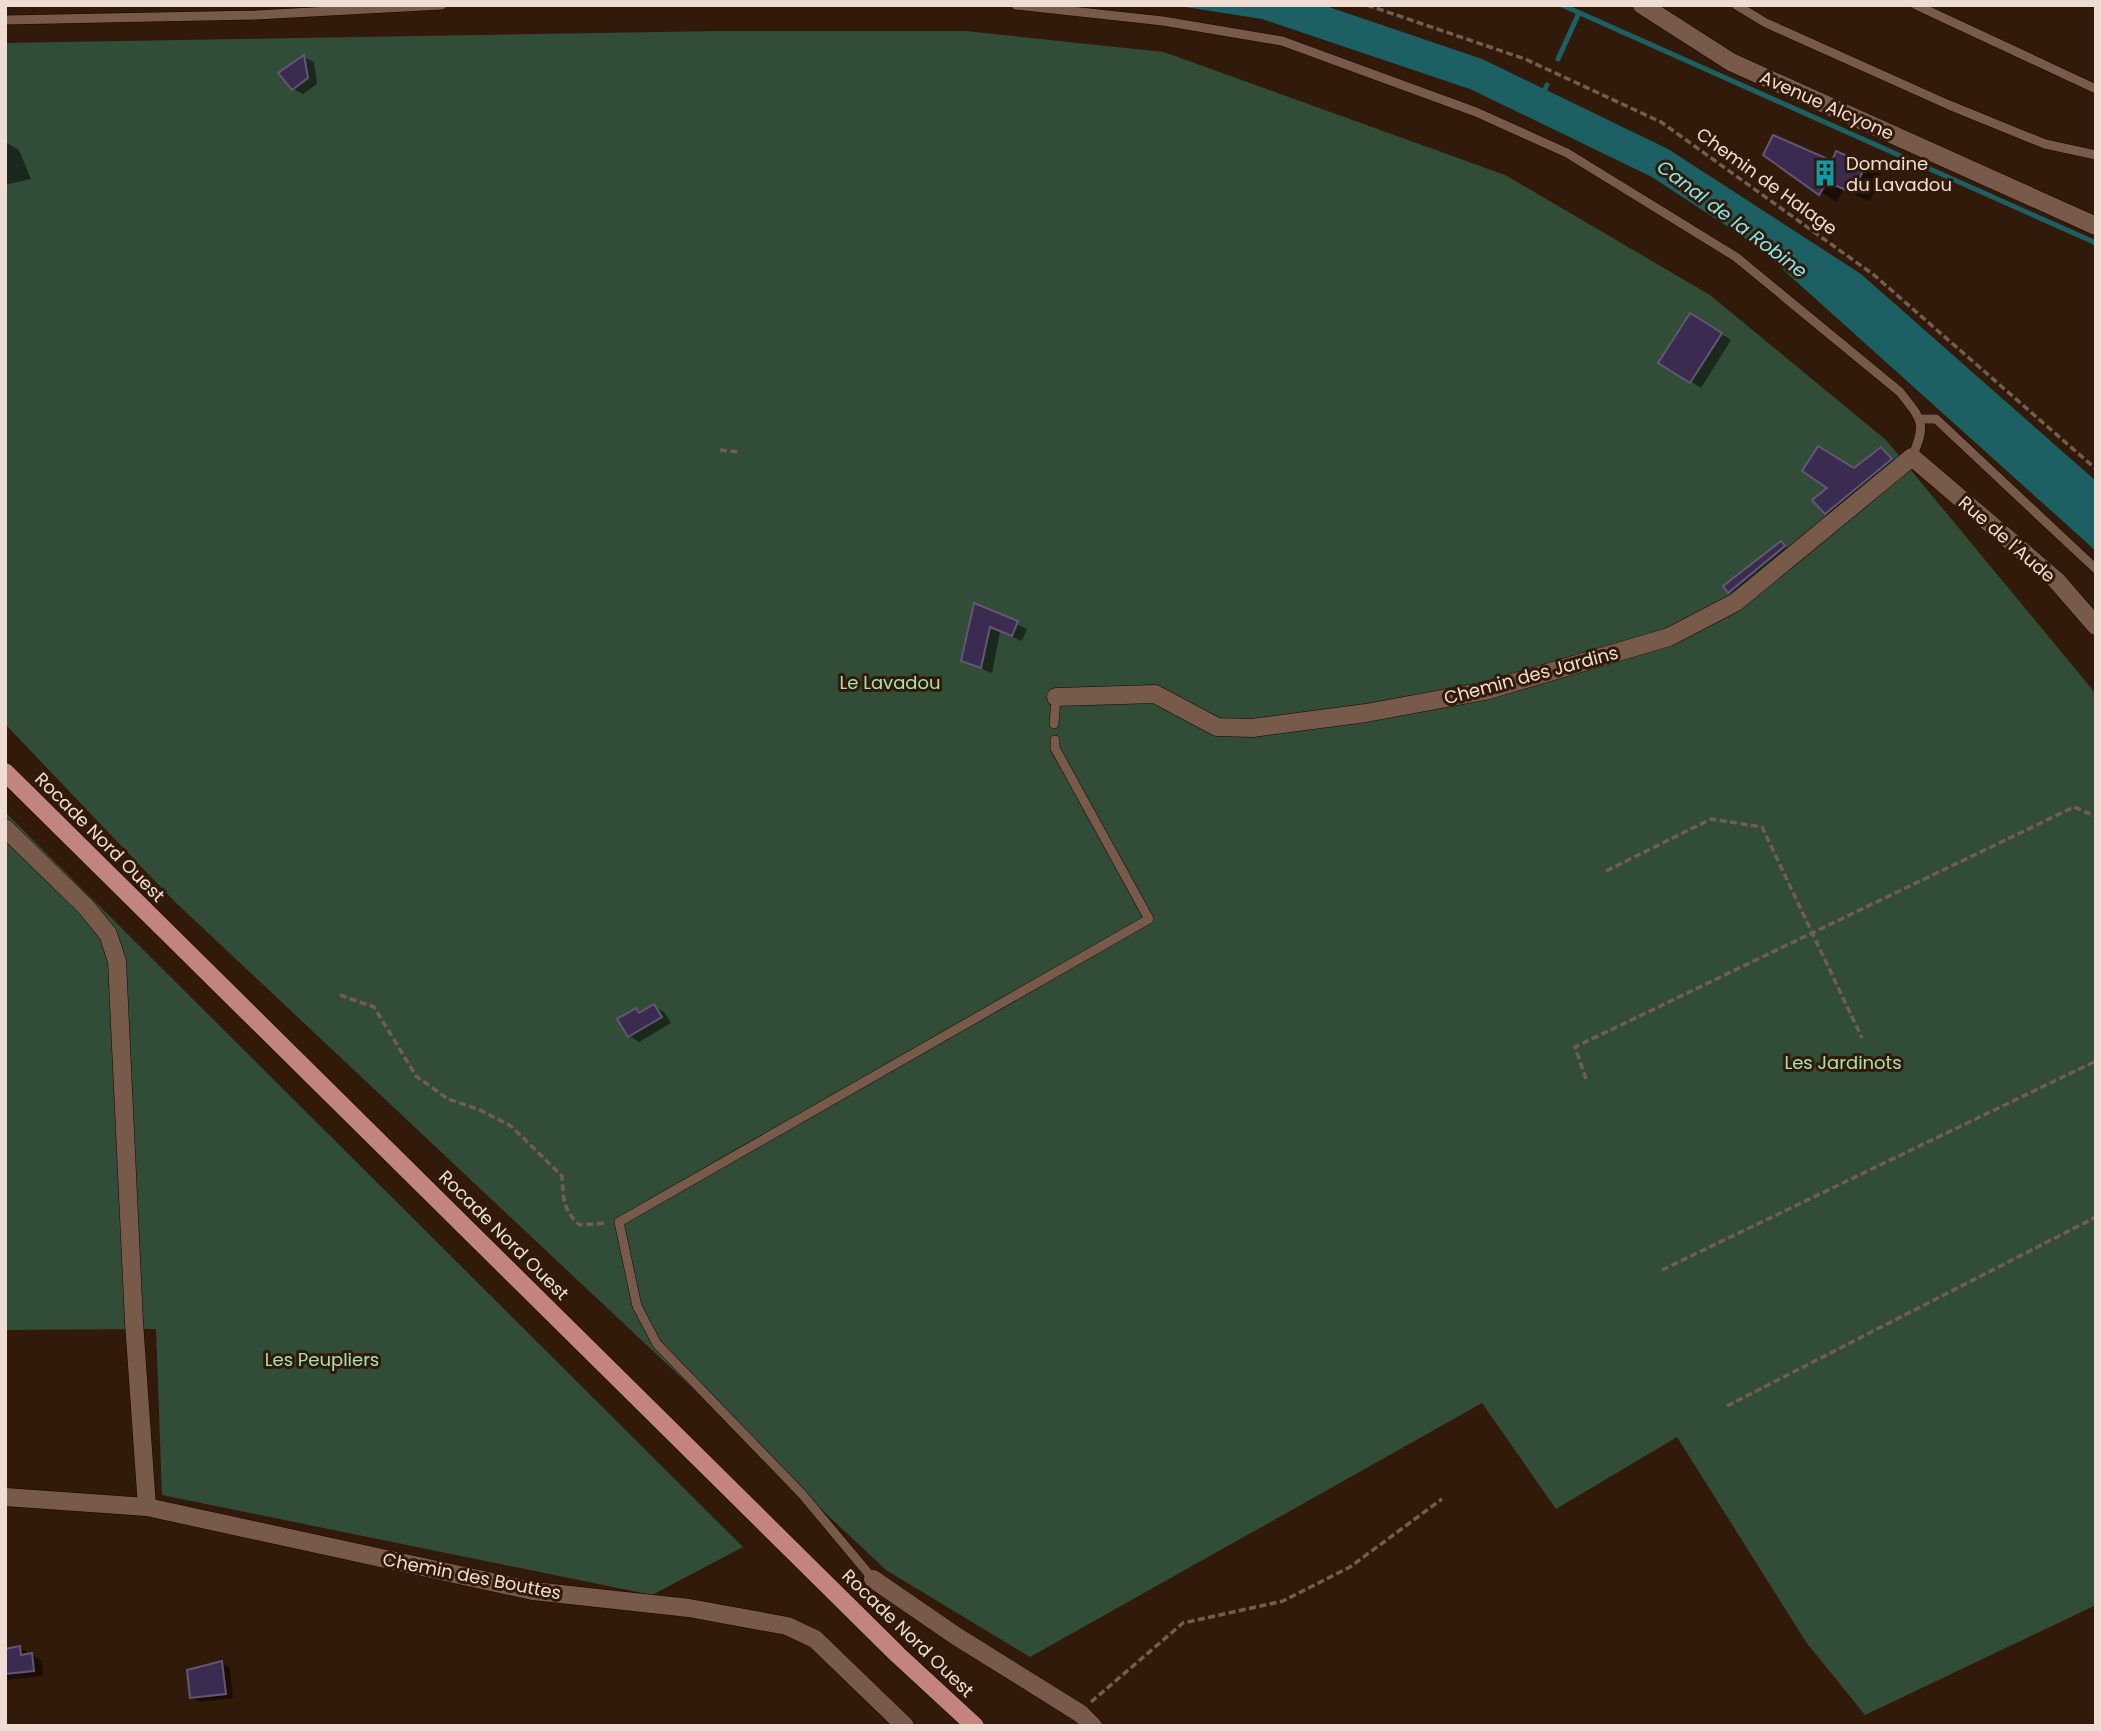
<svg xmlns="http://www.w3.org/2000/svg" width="2101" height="1731" viewBox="0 0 2101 1731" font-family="Poppins,sans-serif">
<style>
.green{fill:#324d37}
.water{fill:#1d6063}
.shadow{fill:#0007}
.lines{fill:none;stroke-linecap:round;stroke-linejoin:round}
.stream{stroke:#1d6063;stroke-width:5}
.building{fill:#3b2b50;stroke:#625773;stroke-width:2}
.service-casing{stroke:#190400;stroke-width:10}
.minor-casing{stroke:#190400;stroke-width:19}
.tertiary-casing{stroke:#190400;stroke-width:19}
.primary-casing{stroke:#190400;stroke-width:19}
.path{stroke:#735d50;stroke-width:3.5;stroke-dasharray:7 3.5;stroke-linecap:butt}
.service{stroke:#775a49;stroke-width:9}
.minor{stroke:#775a49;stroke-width:18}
.tertiary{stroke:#775a49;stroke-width:18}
.primary{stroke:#c4847e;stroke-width:18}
.labels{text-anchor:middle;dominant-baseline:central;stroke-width:6;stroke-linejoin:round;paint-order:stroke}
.street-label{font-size:18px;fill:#efddd4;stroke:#321a0b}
.poi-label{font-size:18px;fill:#efddd4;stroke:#321a0b;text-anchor:start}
.park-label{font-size:18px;fill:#a4e2af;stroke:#321a0b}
.water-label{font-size:19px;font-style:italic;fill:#83e8ec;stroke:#321a0b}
</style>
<rect width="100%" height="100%" fill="#321a0b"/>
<g class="green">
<polygon points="719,31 965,31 1164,52 1505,175 1710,295 1886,440 2096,694 2096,1605 1865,1715 1806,1642 1677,1437 1556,1509 1482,1403 1030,1657 886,1570 172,899 5,724 5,43"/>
<polygon points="5,812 743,1547 652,1595 162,1495 156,1329 5,1330"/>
</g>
<polygon class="water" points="1173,5 1323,5 1482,59 1668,149 1861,274 2096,481 2096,551 1757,246 1652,177 1470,89 1262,19"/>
<g class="shadow">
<polygon points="304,57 314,62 317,84 303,94 293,89 281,73"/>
<polygon points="5,142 19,150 31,179 5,185"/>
<polygon points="1765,154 1865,166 1881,175 1870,201 1843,190 1836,202"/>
<polygon points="1690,315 1731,340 1701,388 1660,362"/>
<polygon points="1881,449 1901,465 1836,519 1826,513 1855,470"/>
<polygon points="1781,544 1789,548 1737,597 1729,592 1725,586"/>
<polygon points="975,605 1027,629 1022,641 1000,632 992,673 963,661"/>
<polygon points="654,1006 664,1012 671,1023 639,1042 629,1036 636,1010 641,1013"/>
<polygon points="20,1648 42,1661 43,1676 5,1680 5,1649"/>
<polygon points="222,1663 230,1668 233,1698 200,1702 191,1697"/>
</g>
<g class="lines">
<g class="stream">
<polyline points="1562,5 2096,243"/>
<polyline points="1558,59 1579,13"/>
<polyline points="1542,96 1547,85"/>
</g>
</g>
<g class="building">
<polygon points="304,55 308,78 292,90 278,73"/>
<polygon points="1773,135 1832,161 1836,151 1866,164 1853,193 1827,182 1819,195 1763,155"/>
<polygon points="1690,313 1722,333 1690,383 1658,363"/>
<polygon points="1818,446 1854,468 1881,447 1892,459 1825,514 1812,500 1827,488 1802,471"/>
<polygon points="1781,541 1785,546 1728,593 1723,586"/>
<polygon points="974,603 1018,621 1012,636 990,627 981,668 961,661"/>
<polygon points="654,1004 662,1017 628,1037 617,1019 636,1008 639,1013"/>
<polygon points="20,1646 21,1655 32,1653 34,1671 5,1674 5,1649"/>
<polygon points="222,1661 226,1694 190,1698 187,1670"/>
</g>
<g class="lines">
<g class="service-casing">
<g id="service">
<path d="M1016,5l147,16 119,20 194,71 91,41 169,104 164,135c22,28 27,31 12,65"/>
<polyline points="1736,5 1766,23 1949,105 2045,144 2096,155"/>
<polyline points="1916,5 2096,89"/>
<polyline points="5,20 256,15 442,5"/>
<polyline points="1921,419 1936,419 2096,569"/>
<polyline points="1054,724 1056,697"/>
<polyline points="873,1579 802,1494 657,1344 637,1306 619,1222 1149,919 1055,748 1055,740"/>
</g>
</g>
<g class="minor-casing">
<g id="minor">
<polyline points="1056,697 1155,694 1217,727 1252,728 1366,713 1485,691 1669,637 1736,602 1912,457 2056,580 2096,626"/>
<polyline points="5,828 86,907 108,934 117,961 134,1322 147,1507"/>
<polyline points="5,1497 147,1507 533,1591 689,1608 787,1626 815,1639 905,1726"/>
<polyline points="873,1579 956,1636 1081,1714 1093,1726"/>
</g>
</g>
<g class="tertiary-casing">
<polyline id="tertiary" points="1642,5 1731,62 2096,226"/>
</g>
<g class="primary-casing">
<polyline id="primary" points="5,772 898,1655 975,1726"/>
</g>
<g class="path">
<polyline points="1367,5 1525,59 1661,122 1874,275 2096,469"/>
<polyline points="720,450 740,452"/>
<polyline points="1606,871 1711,819 1762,827 1862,1038"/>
<path d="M340,995l34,12 42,69 32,23 32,11 31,16 51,50c1,21 1,35 18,49l27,-2"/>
<polyline points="1586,1079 1575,1047 2074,807 2095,816"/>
<polyline points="1662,1270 2096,1061"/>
<polyline points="1727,1406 2096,1217"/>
<polyline points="1091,1702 1183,1623 1283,1601 1350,1567 1442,1499"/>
</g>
<use href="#service" class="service"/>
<use href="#minor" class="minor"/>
<use href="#tertiary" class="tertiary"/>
<use href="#primary" class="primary"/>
</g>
<defs>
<g id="building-bare" transform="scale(2.1)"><path d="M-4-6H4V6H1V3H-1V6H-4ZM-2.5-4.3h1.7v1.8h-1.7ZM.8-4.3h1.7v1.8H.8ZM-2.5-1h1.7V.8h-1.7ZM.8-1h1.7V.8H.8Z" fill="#0f9aa8" stroke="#321a0b" stroke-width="2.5" paint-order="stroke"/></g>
</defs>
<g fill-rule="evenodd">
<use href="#building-bare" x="1825" y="173"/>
</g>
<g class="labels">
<g class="street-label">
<text transform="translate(1827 105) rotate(24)">Avenue Alcyone</text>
<text transform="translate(1767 181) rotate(36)">Chemin de Halage</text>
<text transform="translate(2007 539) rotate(41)">Rue de l'Aude</text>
<text transform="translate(1531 675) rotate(-15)">Chemin des Jardins</text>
<text transform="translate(100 837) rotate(45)">Rocade Nord Ouest</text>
<text transform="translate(504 1235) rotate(45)">Rocade Nord Ouest</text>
<text transform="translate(472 1576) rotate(11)">Chemin des Bouttes</text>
<text transform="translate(908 1633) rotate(44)">Rocade Nord Ouest</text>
</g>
<g class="poi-label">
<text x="1846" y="163">Domaine<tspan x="1846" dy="21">du Lavadou</tspan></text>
</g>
<g class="park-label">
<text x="890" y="682">Le Lavadou</text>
<text x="1843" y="1062">Les Jardinots</text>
<text x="322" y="1359">Les Peupliers</text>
</g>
<g class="water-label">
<text transform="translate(1732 219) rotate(37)">Canal de la Robine</text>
</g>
</g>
<rect width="2101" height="1731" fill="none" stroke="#efddd4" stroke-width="14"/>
</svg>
